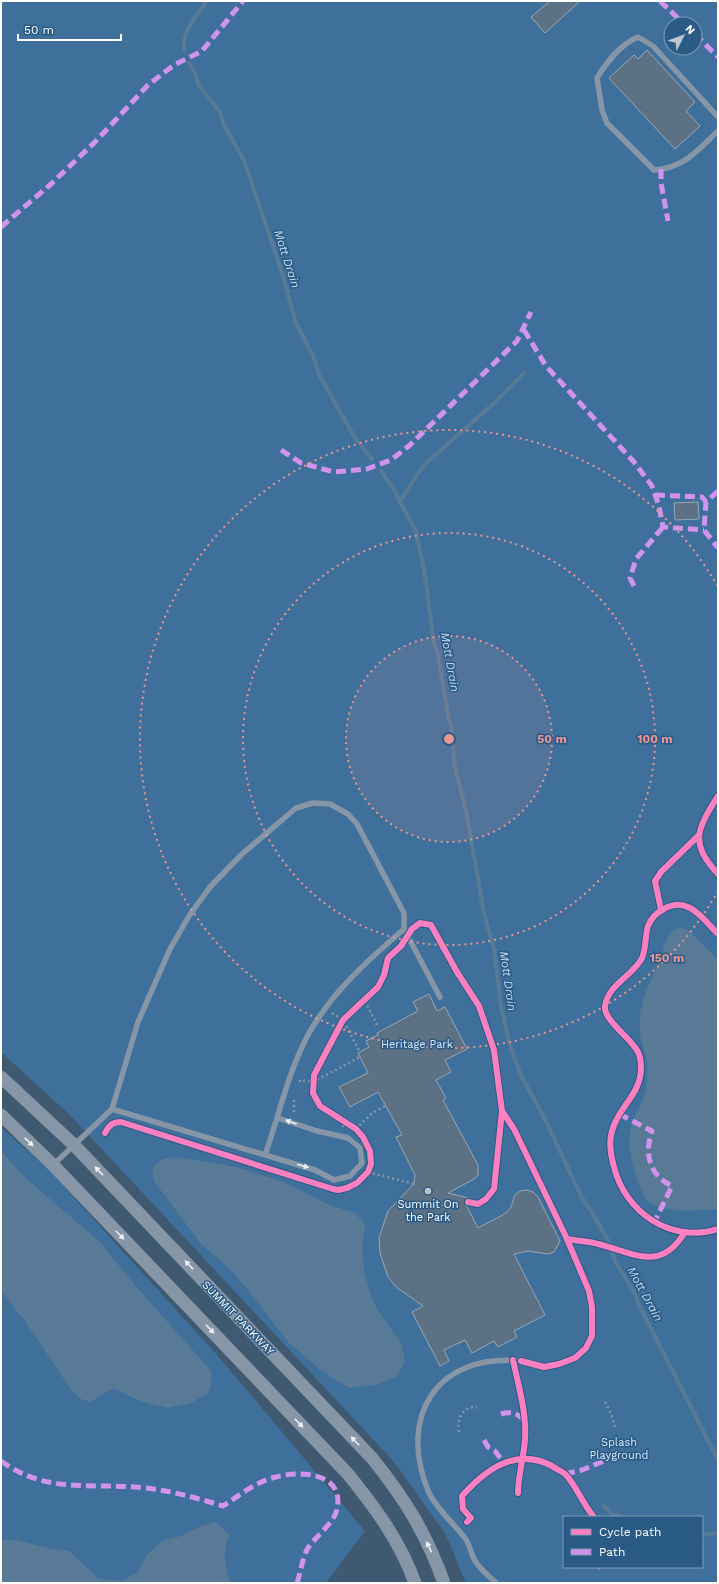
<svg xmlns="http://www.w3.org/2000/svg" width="719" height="1584" viewBox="0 0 719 1584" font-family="'Work Sans',sans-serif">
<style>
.green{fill:#3f709b;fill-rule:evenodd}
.water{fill:#597a96}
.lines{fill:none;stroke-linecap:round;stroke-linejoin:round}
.stream{stroke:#597a96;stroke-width:4}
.building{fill:#5c7183;stroke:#99a8b5}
.path{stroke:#8696a7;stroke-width:2.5;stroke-dasharray:2 3;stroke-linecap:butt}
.service{stroke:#8696a7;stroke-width:5.5}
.tertiary{stroke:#8696a7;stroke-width:13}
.quiet{stroke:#d193ec;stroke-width:5;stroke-dasharray:10 5;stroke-linecap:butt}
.cycleway-casing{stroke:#2a5a86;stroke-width:8}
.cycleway{stroke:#ff80c0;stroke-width:6}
.oneway{fill:#edeff2}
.ring{fill:none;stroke:#ea9494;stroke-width:2;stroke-dasharray:2 4}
.poi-dot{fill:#bcc5cd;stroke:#2a5a86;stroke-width:1.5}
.labels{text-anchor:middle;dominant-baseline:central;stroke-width:3;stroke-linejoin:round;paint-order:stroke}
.park-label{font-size:11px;fill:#d9e9f6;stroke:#2a5a86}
.poi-label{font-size:11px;fill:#fff;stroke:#2a5a86}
.street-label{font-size:11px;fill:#fff;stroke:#2a5a86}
.water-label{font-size:12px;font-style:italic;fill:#c2daef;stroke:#2a5a86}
.centre{fill:#ea9494;stroke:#2a5a86;stroke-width:2}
.ring-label{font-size:12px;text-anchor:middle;font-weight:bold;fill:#ea9494;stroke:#2a5a86;stroke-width:3;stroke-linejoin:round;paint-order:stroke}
</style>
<rect width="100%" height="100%" fill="#3f5971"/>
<g class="green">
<path d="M1,1h717v1582h-252l-21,-50 -50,-70 -326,-349 -68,-62zM671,24h24v24h-24zM564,1517h138v50h-138z"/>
<polygon points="1,1127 50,1171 218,1356 365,1531 326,1583 1,1583"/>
</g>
<g class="water">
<path d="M681,927l8,4 29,29v249c-20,1 -48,5 -66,-5 -9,-6 -13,-19 -16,-28 -5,-15 -8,-30 -6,-45 3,-17 15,-28 17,-48 0,-7 1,-15 0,-22 -1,-9 -7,-19 -7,-29 -3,-27 9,-47 20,-71 6,-16 3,-27 21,-34z"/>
<polygon points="1,1151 22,1175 101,1243 134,1284 211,1371 211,1384 208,1393 191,1403 168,1408 142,1402 115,1389 104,1393 91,1402 81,1399 72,1391 25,1321 1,1291"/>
<polygon points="176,1157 236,1167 284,1182 329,1205 355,1213 365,1224 362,1249 364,1271 371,1296 378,1311 401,1343 405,1361 396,1377 375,1385 349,1388 323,1372 288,1342 261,1306 231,1270 201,1244 154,1181 152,1168 163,1159"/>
<path d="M216,1522l13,13c-7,19 -4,29 1,48h-229v-43h15l37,9 16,2 29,27 22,3 17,-8 10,-18 15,-14 19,-5 20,-10z"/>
</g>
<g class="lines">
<g class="stream">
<path d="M184,50c-2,-20 12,-34 23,-49"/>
<polyline points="189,63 196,75 199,86 220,112 224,125 244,160 281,270 296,323 313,356 319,375 355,438 372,459"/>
<polyline points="381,471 394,490 416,532 425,575 434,644 438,654 448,715 452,730 454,763 466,811 484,913 494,949 501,1006 509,1042 521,1076 546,1121 581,1196 596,1219 608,1241 616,1263 633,1290 639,1305 718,1460"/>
<polyline points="400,501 423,466 494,403 524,373"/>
<polyline points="604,1506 612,1514 622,1517"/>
<polyline points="702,1535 718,1533"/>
</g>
</g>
<g class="building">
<polygon points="550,1 580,1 545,33 531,17"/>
<polygon points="647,50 695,102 686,111 700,126 675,149 609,78 634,55 638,59"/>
<polygon points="698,502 699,519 675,520 674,503"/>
<polygon points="429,994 437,1011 445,1007 467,1049 445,1060 451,1072 436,1080 446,1098 443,1100 478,1165 478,1175 474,1179 448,1193 468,1198 466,1205 478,1228 506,1213 511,1207 515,1195 520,1191 527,1190 533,1192 538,1197 560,1241 554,1252 548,1254 528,1251 514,1254 545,1315 514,1331 517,1337 498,1347 494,1341 472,1353 465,1340 444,1350 449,1361 440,1366 412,1312 423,1306 396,1287 388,1277 380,1253 379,1238 388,1211 414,1184 415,1175 396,1137 402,1135 378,1092 350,1107 339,1087 368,1073 358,1053 369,1047 366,1041 378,1035 377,1033 418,1011 413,1002"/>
</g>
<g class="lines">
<g class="path">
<polyline points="365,1001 378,1027"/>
<polyline points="332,1013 343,1020 360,1052"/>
<polyline points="300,1082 300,1080 313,1082 360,1057"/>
<polyline points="294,1100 294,1111 296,1114"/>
<polyline points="342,1126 352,1126"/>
<polyline points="356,1129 371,1114 385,1106"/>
<polyline points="368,1172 414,1184"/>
<polyline points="605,1402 612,1416 615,1428"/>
<path d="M459,1432c-2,-14 3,-25 18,-25"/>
</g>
<g class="service">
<path d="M718,117l-65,-71 -15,-9c-17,7 -32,26 -41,41l5,32 5,13 47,47c30,-2 43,-19 64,-39"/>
<polyline points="404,929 440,997"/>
<polyline points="112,1109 315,1170 334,1180 350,1176 362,1163 360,1148 348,1138 317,1131 278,1118"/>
<path d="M53,1165l59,-56 26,-87 32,-73 19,-33 21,-29 32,-33 54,-46 17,-5 17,1 18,10 9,10 47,89v16c-36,31 -73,64 -96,106 -20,37 -29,81 -43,120"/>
<path d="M496,1583c-7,-7 -16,-14 -21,-22 -4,-7 -5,-16 -10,-23 -10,-13 -29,-30 -36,-45 -32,-76 7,-140 92,-132"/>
</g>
<g class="tertiary">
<path d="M1,1077l73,68 298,313c33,41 54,75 72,125"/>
<path d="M1,1115l52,50 295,309c28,35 52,67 67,109"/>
</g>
<g class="quiet">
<polyline points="660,1 684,24"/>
<polyline points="695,34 718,57"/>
<polyline points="661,169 661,183 668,221"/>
<polyline points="1,227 51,184 96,141 148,85 174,65 202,51 243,1"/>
<polyline points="524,330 546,366 634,462 652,486 659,506 663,527 704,530"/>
<polyline points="281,450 301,463 334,472 367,469 391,460 410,445 517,341 531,312"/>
<polyline points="718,491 706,502 704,530 718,548"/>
<polyline points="655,495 702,497 706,502"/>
<polyline points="634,586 630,578 636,559 663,527"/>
<path d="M619,1114l33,17c-8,23 -3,44 20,55l-18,37"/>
<path d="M501,1414c10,-3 15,-1 22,5"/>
<polyline points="484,1440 488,1447 495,1451 504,1463"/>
<path d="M1,1461c47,34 91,21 144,27 27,3 52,10 78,18 17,-11 34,-25 53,-29 25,-7 69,-4 61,32 -2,13 -22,28 -29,39 -6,10 -7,24 -11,35"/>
<polyline points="565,1474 582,1470 604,1461"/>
<polyline points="597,1568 598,1567"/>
</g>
<g class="cycleway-casing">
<g id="cycleway">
<path d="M718,796c-21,34 -29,46 0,78"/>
<polyline points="661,910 655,881 661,872 698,836"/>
<path d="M718,934c-15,-15 -30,-39 -54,-25 -6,3 -13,9 -16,17 -3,10 -2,23 -6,32 -8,17 -34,26 -37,48 -2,14 27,33 33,46 2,4 3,13 3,17 -1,27 -23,38 -29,62 -4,12 -1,25 2,36 11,45 57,77 104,62"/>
<path d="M105,1133c4,-8 8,-11 16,-11l212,67 5,1 9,-2 10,-5 11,-11 3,-8 -1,-13 -7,-14 -7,-8 -36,-23 -7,-13 1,-18 29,-55 35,-33 6,-12 4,-17 13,-12 11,-17 8,-6 11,2 26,47 22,34 15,44 8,61 12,18 53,110 22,52 3,16v29l-6,12 -11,10 -16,6 -15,3 -23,-6"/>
<polyline points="468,1202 478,1204 486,1199 494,1189 502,1111"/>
<path d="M567,1239c10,2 21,2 31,5 37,9 62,29 87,-12"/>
<path d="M513,1360c5,24 14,54 12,79 -1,18 -7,36 -7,54"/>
<path d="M467,1522l4,-4 -8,-9 -1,-13c24,-27 54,-49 90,-30 4,3 10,5 13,8 10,9 18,31 29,43"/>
</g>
</g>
<use href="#cycleway" class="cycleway"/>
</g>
<defs><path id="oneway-solid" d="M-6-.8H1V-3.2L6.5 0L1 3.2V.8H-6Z"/></defs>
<g class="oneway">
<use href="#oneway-solid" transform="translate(291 1122) rotate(-160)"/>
<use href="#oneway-solid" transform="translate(29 1142) rotate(44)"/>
<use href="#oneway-solid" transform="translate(303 1166) rotate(16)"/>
<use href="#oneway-solid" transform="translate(99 1171) rotate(-134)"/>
<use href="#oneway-solid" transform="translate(120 1235) rotate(46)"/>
<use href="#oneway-solid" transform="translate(189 1265) rotate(-134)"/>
<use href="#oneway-solid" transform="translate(210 1329) rotate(46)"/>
<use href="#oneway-solid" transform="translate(299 1423) rotate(46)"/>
<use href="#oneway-solid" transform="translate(355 1441) rotate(-134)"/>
<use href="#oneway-solid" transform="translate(429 1547) rotate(-115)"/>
</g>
<circle cx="449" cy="739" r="103" fill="#ea9494" fill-opacity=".12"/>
<g class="ring">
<circle cx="449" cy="739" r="103"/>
<circle cx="449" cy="739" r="206"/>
<path d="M718 891A309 309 0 1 1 718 587"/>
</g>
<circle class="poi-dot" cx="428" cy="1191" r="4"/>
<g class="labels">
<g class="park-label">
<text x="417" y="1044">Heritage Park</text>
<text x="619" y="1442">Splash<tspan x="619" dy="13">Playground</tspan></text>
</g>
<g class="poi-label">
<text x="428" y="1204">Summit On<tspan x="428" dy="13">the Park</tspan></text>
</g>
<g class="street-label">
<text transform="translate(238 1318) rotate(46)">SUMMIT PARKWAY</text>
</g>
<g class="water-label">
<text transform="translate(287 259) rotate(72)">Mott Drain</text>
<text transform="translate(450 662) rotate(80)">Mott Drain</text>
<text transform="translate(508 981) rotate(82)">Mott Drain</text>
<text transform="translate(645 1294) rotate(61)">Mott Drain</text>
</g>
</g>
<circle cx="449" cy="739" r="6" class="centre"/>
<g class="ring-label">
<text x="552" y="743">50 m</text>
<text x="655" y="743">100 m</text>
<text x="667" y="962">150 m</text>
</g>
<rect width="719" height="1584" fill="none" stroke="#ffffff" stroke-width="4"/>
<rect x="563" y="1516" width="140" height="52" fill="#2a5a86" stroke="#7f9cb6"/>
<rect x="571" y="1529" width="20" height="6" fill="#ff80c0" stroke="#7f9cb6"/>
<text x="599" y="1536" font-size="12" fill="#ffffff">Cycle path</text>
<rect x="571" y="1549" width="20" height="6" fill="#d193ec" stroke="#7f9cb6"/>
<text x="599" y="1556" font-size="12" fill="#ffffff">Path</text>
<g transform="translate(683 36) rotate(48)"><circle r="19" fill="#2a5a86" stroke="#7f9cb6"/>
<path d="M0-3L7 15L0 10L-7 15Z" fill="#bcc5cd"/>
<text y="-6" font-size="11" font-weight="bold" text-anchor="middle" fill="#ffffff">N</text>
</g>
<path d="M18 34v6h103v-6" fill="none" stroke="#ffffff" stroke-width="2"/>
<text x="24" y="34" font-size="12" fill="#ffffff" stroke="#2a5a86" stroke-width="3" paint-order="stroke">50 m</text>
</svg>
